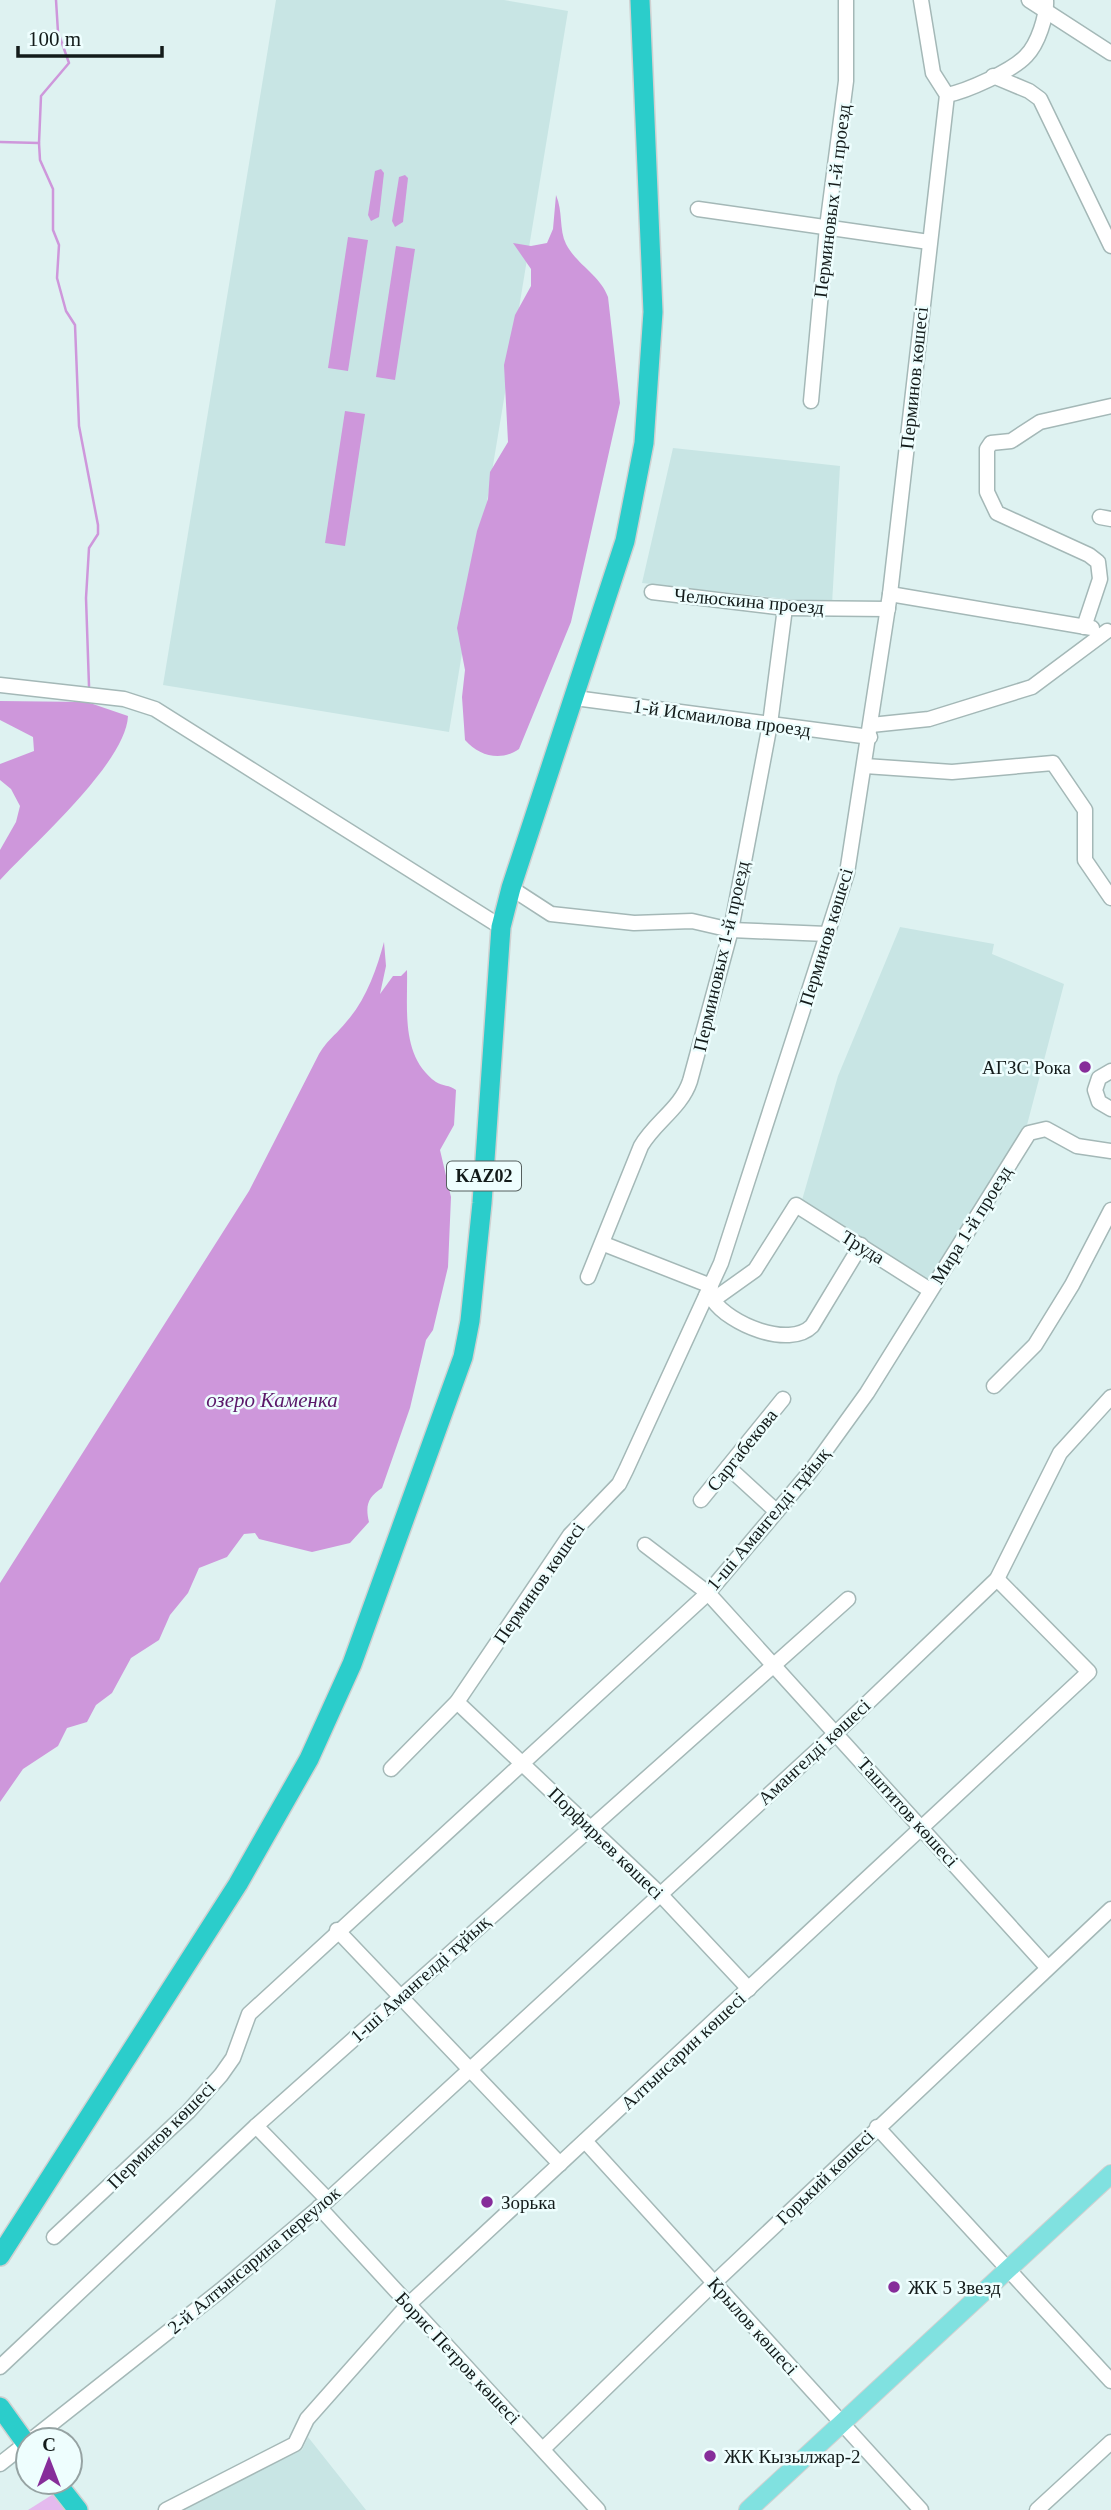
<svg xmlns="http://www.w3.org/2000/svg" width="1111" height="2510" viewBox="0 0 1111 2510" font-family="'Times New Roman',serif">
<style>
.built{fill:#c8e5e4}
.green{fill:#e4baee}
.water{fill:#ce97db}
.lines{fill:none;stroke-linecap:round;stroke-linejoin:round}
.stream{stroke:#ce97db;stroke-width:2.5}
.minor-casing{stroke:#a4b8b7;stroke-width:17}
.major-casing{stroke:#d0d1d1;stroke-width:20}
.highway-casing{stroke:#d0d1d1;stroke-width:22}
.minor{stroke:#fff;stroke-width:14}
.major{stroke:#80e1e0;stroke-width:18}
.highway{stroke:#2bcdcb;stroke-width:19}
.poi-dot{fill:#862d9a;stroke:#eefefe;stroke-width:2.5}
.labels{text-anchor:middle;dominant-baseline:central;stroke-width:5;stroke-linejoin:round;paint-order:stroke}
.shield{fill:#eefefe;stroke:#555f5e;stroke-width:2}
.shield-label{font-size:18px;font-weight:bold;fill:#131b1a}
.street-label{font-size:19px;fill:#131b1a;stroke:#eefefe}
.poi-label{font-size:19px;fill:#131b1a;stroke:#eefefe;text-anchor:start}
.water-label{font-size:21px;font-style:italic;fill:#5b1869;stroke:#eefefe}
</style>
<rect width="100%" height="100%" fill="#def2f1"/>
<g class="built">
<polygon points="276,0 504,0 568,11 449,732 163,685"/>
<polygon points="673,448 840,466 832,604 642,583"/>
<polygon points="900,927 994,944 992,954 1064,984 1027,1125 929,1281 802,1200 838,1076"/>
<polygon points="308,2437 366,2510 180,2510 302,2450"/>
</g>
<polygon class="green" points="55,2493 68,2510 28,2510"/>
<g class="water">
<polygon points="381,169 384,173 379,217 371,221 368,215 375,171"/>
<polygon points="405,175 408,178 403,222 395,227 392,221 399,177"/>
<path d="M556,195c7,16 3,35 10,49 11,21 34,31 42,53l12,106 -49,219 -52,127c-18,13 -40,7 -54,-9l-3,-43 3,-27 -8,-42 20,-97 11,-32 2,-27 18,-30 -4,-77 11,-50 16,-29v-17l-18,-26 18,3 16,-3 6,-14z"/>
<polygon points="348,237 368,240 348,371 328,368"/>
<polygon points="396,246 415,249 395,380 376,377"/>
<polygon points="345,411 365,414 345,546 325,543"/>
<path d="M0,701l87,1 41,14c-2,47 -95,128 -128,164v-30l16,-28 4,-16 -9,-17 -11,-9v-16l34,-13 -1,-14 -33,-17z"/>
<path d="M384,942l2,24 -6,28 13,-18h8l6,-6c1,38 -7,86 29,112 6,4 14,3 20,8l-2,35 -14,25 11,47 -3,70 -15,63 -7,10 -16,68 -28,80c-14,9 -17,17 -13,34l-19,21 -38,9 -53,-13 -4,-6 -11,1 -17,23 -28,11 -11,25 -18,22 -11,25 -28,18 -19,35 -16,12 -9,17 -20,6 -9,18 -35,23 -23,33v-219l249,-392 70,-137c10,-16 17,-19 28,-33 19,-21 30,-53 37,-79z"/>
</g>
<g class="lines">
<g class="stream">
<polyline points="56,0 58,32 69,63 41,96 39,143 40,160 53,189 53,230 59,245 57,278 66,311 75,325 79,426 98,525 98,534 89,548 86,598 89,686"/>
<polyline points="0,142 39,143"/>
</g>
<g class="minor-casing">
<g id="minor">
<polyline points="1029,0 1111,53"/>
<polyline points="993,76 1029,91 1040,99 1111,246"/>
<path d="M947,95c20,-4 65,-24 79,-39 12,-12 21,-40 20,-56"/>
<polyline points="698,209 929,242"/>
<polyline points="811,401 827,227 846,81 846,0"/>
<polyline points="1100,517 1111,519"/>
<polyline points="652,592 785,608 888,609"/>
<polyline points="890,594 1092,628"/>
<polyline points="1084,627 1100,579 1098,562 1089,555 997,513 987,492 987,449 991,443 1011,441 1040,422 1111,406"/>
<polyline points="0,685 124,699 155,709 501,927"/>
<polyline points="575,698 870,737"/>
<polyline points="871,725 929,719 1032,687 1107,631"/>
<polyline points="865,766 952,772 1053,763 1085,810 1085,860 1111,898"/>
<polyline points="511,888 551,914 634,923 692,921 731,930 827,934"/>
<polyline points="1111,1071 1099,1078 1095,1090 1099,1102 1111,1109"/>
<polyline points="604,1244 711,1286"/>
<path d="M588,1277l53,-131c14,-24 40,-38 49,-65l41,-151 39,-206 15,-116"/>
<polyline points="706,1296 713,1300 755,1270 796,1205 930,1290"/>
<path d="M713,1300c16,24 76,49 99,26l49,-81"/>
<polyline points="994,1386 1035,1345 1072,1285 1111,1210"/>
<polyline points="728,1467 776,1511"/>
<polyline points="701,1500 783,1399"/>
<polyline points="645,1545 708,1593 1047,1967"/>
<polyline points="457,1702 660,1894 749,1989"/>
<polyline points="391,1769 457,1702 570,1535 619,1484 626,1470 721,1263 847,873 890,594 947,95 933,73 921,0"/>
<polyline points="337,1930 560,2164"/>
<polyline points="256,2126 328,2200"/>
<polyline points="877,2127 1111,2381"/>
<polyline points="585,2141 921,2510"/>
<polyline points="319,2207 598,2510"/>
<polyline points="54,2237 188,2112 221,2075 233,2058 249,2014 708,1593 810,1472 867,1393 1029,1133 1046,1129 1077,1146 1111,1151"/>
<polyline points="0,2367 256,2126 848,1599"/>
<polyline points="31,2440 221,2290 328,2200 836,1733 997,1579 1060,1453 1111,1397"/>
<polyline points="543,2449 714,2283 1111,1909"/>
<polyline points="0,2464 28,2442"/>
<polyline points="166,2510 295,2444 307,2419 408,2305 1089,1672 997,1579"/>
<polyline points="1037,2510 1111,2442"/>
</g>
</g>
<g class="major-casing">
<polyline id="major" points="748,2510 1111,2174"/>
</g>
<g class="highway-casing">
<g id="highway">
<polyline points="0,2256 238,1884 309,1759 352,1664 463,1357 470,1321 482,1203 501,927 511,888 625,541 644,443 653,312 640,0"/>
<polyline points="0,2407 28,2446"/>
<polyline points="56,2482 78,2510"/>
</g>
</g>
<use href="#minor" class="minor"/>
<use href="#major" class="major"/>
<use href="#highway" class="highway"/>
</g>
<g class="poi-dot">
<circle cx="1085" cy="1067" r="7"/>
<circle cx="487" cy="2202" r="7"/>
<circle cx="894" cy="2287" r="7"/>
<circle cx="710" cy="2456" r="7"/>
</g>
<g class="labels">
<rect class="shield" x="447" y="1161.5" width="74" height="29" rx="5"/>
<g class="shield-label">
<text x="484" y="1176">KAZ02</text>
</g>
<g class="street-label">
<text transform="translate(832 201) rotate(-83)">Перминовых 1-й проезд</text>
<text transform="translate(914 378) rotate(-84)">Перминов көшесі</text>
<text transform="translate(749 601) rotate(5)">Челюскина проезд</text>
<text transform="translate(722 718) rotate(8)">1-й Исмаилова проезд</text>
<text transform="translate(826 937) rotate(-73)">Перминов көшесі</text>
<text transform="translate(721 956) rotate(-77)">Перминовых 1-й проезд</text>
<text transform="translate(971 1225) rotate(-58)">Мира 1-й проезд</text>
<text transform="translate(863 1247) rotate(32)">Труда</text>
<text transform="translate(742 1450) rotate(-51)">Саргабекова</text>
<text transform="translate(768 1519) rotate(-50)">1-ші Амангелді тұйық</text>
<text transform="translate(539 1583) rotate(-55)">Перминов көшесі</text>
<text transform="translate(814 1752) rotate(-43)">Амангелді көшесі</text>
<text transform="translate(908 1812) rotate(48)">Таштитов көшесі</text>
<text transform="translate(606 1843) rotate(44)">Порфирьев көшесі</text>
<text transform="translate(420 1979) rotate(-42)">1-ші Амангелді тұйық</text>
<text transform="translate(683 2051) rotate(-43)">Алтынсарин көшесі</text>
<text transform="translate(161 2135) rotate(-45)">Перминов көшесі</text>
<text transform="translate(825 2177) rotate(-44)">Горький көшесі</text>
<text transform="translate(254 2260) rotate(-40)">2-й Алтынсарина переулок</text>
<text transform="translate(753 2326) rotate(48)">Крылов көшесі</text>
<text transform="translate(458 2358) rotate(47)">Борис Петров көшесі</text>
</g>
<g class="poi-label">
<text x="1071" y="1067" text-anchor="end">АГЗС Рока</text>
<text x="501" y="2202">Зорька</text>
<text x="908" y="2287">ЖК 5 Звезд</text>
<text x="724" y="2456">ЖК Кызылжар-2</text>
</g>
<g class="water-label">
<text x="272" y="1400">озеро Каменка</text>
</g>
</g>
<g transform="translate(49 2461)"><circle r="33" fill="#eefefe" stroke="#96a3a3" stroke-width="2"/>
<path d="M0-5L12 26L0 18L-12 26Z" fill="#862d9a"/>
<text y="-10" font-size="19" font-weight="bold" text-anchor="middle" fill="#131b1a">С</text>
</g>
<path d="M18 46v10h144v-10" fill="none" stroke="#131b1a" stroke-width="3.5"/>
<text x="28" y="46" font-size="21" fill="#131b1a" stroke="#eefefe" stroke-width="5" paint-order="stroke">100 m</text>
</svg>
